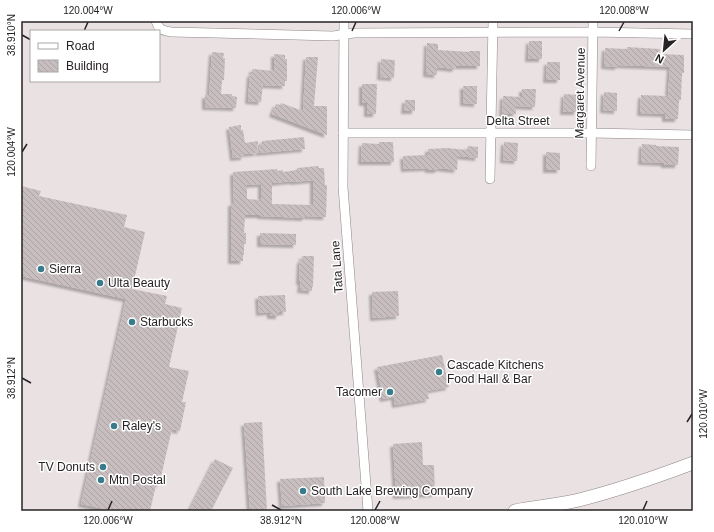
<svg xmlns="http://www.w3.org/2000/svg" width="714" height="532" viewBox="0 0 714 532" font-family="Helvetica,sans-serif">
<style>
.building{fill:url(#building-back-hatch);fill-rule:evenodd;filter:url(#shadow)}
.lines{fill:none;stroke-linecap:round;stroke-linejoin:round}
.minor-casing{stroke:#8e8586;stroke-width:10}
.secondary-casing{stroke:#8e8586;stroke-width:14}
.minor{stroke:#fff;stroke-width:9}
.secondary{stroke:#fff;stroke-width:13}
.ticks{fill:none;stroke:#272324;stroke-width:1.5}
.poi-dot{fill:#387c8b;stroke:#fff;stroke-width:1.5}
.labels{text-anchor:middle;dominant-baseline:central;stroke-width:3;stroke-linejoin:round;paint-order:stroke}
.street-label{font-size:12px;fill:#272324;stroke:#fff}
.poi-label{font-size:12px;fill:#272324;stroke:#fff;text-anchor:start}
.neatline{fill:none;stroke:#272324;stroke-width:1.5}
.ticks-label{font-size:10px;text-anchor:middle;fill:#272324}
</style>
<defs>
<pattern id="building-back-hatch" width="6" height="6" patternUnits="userSpaceOnUse"><rect width="6" height="6" fill="#c8bec0"/><path d="M-1 5l2 2M0 0l6 6M5-1l2 2" fill="none" stroke="#aca3a5"/></pattern>
<filter id="shadow"><feDropShadow dx="-3" dy="3" stdDeviation="1" flood-color="#0004"/></filter>
</defs>
<rect width="100%" height="100%" fill="#eae1e3"/>
<g class="building">
<polygon points="529,41 542,41 542,59 528,59"/>
<polygon points="427,43 438,44 438,50 469,52 469,51 480,51 480,66 456,66 455,69 437,67 437,75 426,74"/>
<polygon points="627,47 660,49 659,54 684,55 684,73 682,73 681,100 679,100 678,119 665,119 665,114 640,113 641,95 668,96 670,67 618,65 618,67 604,66 605,48 627,49"/>
<polygon points="212,52 224,53 223,58 225,58 224,80 222,80 221,94 232,94 232,96 237,97 236,108 205,107 205,95 209,96"/>
<polygon points="274,54 285,55 285,59 287,59 287,81 285,81 285,86 263,85 261,102 248,101 250,74 252,74 252,69 274,71"/>
<polygon points="306,57 318,57 314,106 327,106 327,135 272,114 276,104 280,105 281,103 303,111"/>
<polygon points="381,59 395,60 394,78 380,77"/>
<polygon points="547,62 560,62 560,80 546,80"/>
<polygon points="362,84 377,84 376,114 367,114 367,103 362,103"/>
<polygon points="463,86 477,86 477,104 463,103"/>
<polygon points="522,89 536,89 535,107 516,106 516,114 502,114 503,96 522,97"/>
<polygon points="604,92 617,93 617,111 603,110"/>
<polygon points="564,94 578,95 577,112 563,112"/>
<polygon points="405,100 415,100 415,111 404,111"/>
<polygon points="241,125 241,130 243,130 245,143 258,141 257,153 244,154 244,157 233,158 229,127"/>
<polygon points="304,137 305,149 258,153 262,141"/>
<polygon points="379,142 393,142 394,162 361,162 362,143 379,144"/>
<polygon points="504,142 518,143 517,161 503,160"/>
<polygon points="642,144 656,145 656,146 679,147 678,165 664,165 664,163 641,162"/>
<polygon points="468,146 478,147 478,158 458,156 457,170 438,168 438,170 428,170 428,168 404,169 403,156 428,155 428,149 447,148 467,150"/>
<polygon points="546,152 560,153 560,170 546,170"/>
<path d="M318,166l1,2h5l1,17h2l-1,32 -21,-1v2l-45,-2v-1h-14v1h-1l-1,17h2v11h-2v11h-1v6h-12v-58h3l-1,-31 44,-3 1,2 5,-1v2l14,-2v-2zM313,180v25l-41,-1v-21l21,-2v1zM261,184v16l-14,-1v-14z"/>
<polygon points="21,186 41,191 39,196 127,215 124,227 145,232 132,289 167,296 165,304 182,308 169,367 189,371 182,402 186,402 180,431 172,429 159,485 156,485 150,511 114,511 81,504 126,299 21,276"/>
<polygon points="260,233 296,234 296,245 260,244"/>
<polygon points="302,256 314,256 313,287 312,287 312,291 300,290 301,282 299,282 300,260 302,260"/>
<polygon points="398,291 399,316 373,318 372,292"/>
<polygon points="285,295 286,312 279,312 279,316 270,316 270,312 259,313 258,296"/>
<polygon points="442,355 449,387 427,391 429,399 395,405 394,397 383,399 377,367"/>
<polygon points="262,422 267,511 250,511 244,423"/>
<polygon points="422,442 423,465 434,465 435,494 396,496 393,444"/>
<polygon points="215,459 233,468 211,511 194,511 190,509"/>
<polygon points="324,477 325,503 282,506 280,479"/>
</g>
<g class="lines">
<g class="minor-casing">
<g id="minor">
<path d="M156,21c3,9 6,9 15,11l162,4 21,-3 239,-1 100,2"/>
<polyline points="344,21 343,187 368,511"/>
<polyline points="343,133 591,133 693,135"/>
<polyline points="591,166 593,21"/>
<polyline points="490,179 493,21"/>
</g>
</g>
<g class="secondary-casing">
<path id="secondary" d="M515,511c21,-4 43,-6 64,-11 39,-10 77,-23 114,-37"/>
</g>
<use href="#minor" class="minor"/>
<use href="#secondary" class="secondary"/>
</g>
<path class="ticks" d="M84,31l4,-9M352,31l4,-9M619,31l5,-9M22,35l9,5M22,152l5,-8M22,378l9,5M687,422l5,-8M272,505l9,5M108,510l4,-9M375,510l5,-9M643,510l4,-9"/>
<g class="poi-dot">
<circle cx="41" cy="269" r="4"/>
<circle cx="100" cy="283" r="4"/>
<circle cx="132" cy="322" r="4"/>
<circle cx="439" cy="372" r="4"/>
<circle cx="390" cy="392" r="4"/>
<circle cx="114" cy="426" r="4"/>
<circle cx="103" cy="467" r="4"/>
<circle cx="101" cy="480" r="4"/>
<circle cx="303" cy="491" r="4"/>
</g>
<g class="labels">
<g class="street-label">
<text transform="translate(580 93) rotate(-89)">Margaret Avenue</text>
<text x="518" y="121">Delta Street</text>
<text transform="translate(337 267) rotate(-94)">Tata Lane</text>
</g>
<g class="poi-label">
<text x="49" y="269">Sierra</text>
<text x="108" y="283">Ulta Beauty</text>
<text x="140" y="322">Starbucks</text>
<text x="447" y="365">Cascade Kitchens<tspan x="447" dy="14">Food Hall &amp; Bar</tspan></text>
<text x="382" y="392" text-anchor="end">Tacomer</text>
<text x="122" y="426">Raley's</text>
<text x="95" y="467" text-anchor="end">TV Donuts</text>
<text x="109" y="480">Mtn Postal</text>
<text x="311" y="491">South Lake Brewing Company</text>
</g>
</g>
<rect width="714" height="532" fill="none" stroke="#ffffff" stroke-width="44"/>
<rect x="30" y="30" width="130" height="52" fill="#ffffff" stroke="#a9a7a7"/>
<rect x="38" y="43" width="20" height="6" fill="#ffffff" stroke="#a9a7a7"/>
<text x="66" y="50" font-size="12" fill="#272324">Road</text>
<rect x="38" y="60" width="20" height="12" fill="url(#building-back-hatch)" stroke="#a9a7a7"/>
<text x="66" y="70" font-size="12" fill="#272324">Building</text>
<g transform="translate(664 50) rotate(207)" stroke="#ffffff" stroke-width="3" paint-order="stroke">
<path d="M0-3L7 15L0 10L-7 15Z" fill="#272324"/>
<text y="-6" font-size="11" font-weight="bold" text-anchor="middle" fill="#272324">N</text>
</g>
<rect x="22" y="22" width="670" height="488" class="neatline"/>
<g class="ticks-label">
<text x="88" y="14">120.004°W</text>
<text x="356" y="14">120.006°W</text>
<text x="624" y="14">120.008°W</text>
<text transform="translate(11 35) rotate(-90)" y="4">38.910°N</text>
<text transform="translate(11 152) rotate(-90)" y="4">120.004°W</text>
<text transform="translate(11 378) rotate(-90)" y="4">38.912°N</text>
<text transform="translate(703 414) rotate(-90)" y="4">120.010°W</text>
<text x="108" y="524">120.006°W</text>
<text x="281" y="524">38.912°N</text>
<text x="375" y="524">120.008°W</text>
<text x="643" y="524">120.010°W</text>
</g>
</svg>
